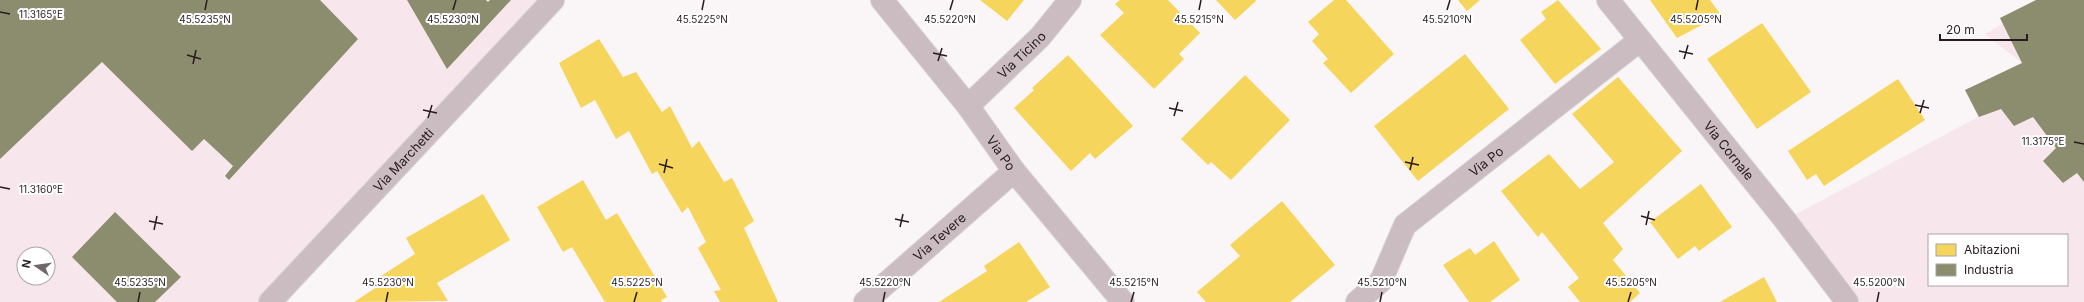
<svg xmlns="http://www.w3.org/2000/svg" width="2084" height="302" viewBox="0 0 2084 302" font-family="Inter,sans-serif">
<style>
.built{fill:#f7e7ec;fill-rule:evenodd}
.homes{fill:#f6d55c}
.industry{fill:#8c8c6e}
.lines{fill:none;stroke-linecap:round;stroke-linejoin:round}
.minor-casing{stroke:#d7d3d4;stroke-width:24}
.minor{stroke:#cabcc1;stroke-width:22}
.ticks{fill:none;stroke:#271b1f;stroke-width:1.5}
.labels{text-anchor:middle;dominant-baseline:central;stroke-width:4;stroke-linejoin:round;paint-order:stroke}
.street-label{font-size:13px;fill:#271b1f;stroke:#fff}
.ticks-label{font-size:10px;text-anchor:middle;fill:#271b1f;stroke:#fff;stroke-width:4;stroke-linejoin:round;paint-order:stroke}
</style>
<rect width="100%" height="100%" fill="#faf5f7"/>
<g class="built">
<path d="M0,0h553l-283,302h-270zM24,254h24v24h-24z"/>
<path d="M2043,0h41v302h-237l-62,-82 193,-103 -13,-27 57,-27 -37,-29zM1929,235h138v50h-138z"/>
</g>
<g class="homes">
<polygon points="980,0 1024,0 1007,21"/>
<polygon points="1120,0 1168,0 1200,33 1179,54 1184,59 1154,89 1100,35 1124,13 1115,4"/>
<polygon points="1216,0 1255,0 1256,1 1235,20"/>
<polygon points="1334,0 1346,0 1394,54 1351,93 1323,63 1328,59 1312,41 1319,34 1308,22"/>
<polygon points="1458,0 1480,0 1467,11"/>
<polygon points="1558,0 1601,49 1555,84 1520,40 1546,19 1541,12"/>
<polygon points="1650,0 1710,0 1721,15 1677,38"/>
<polygon points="1762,23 1811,92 1757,129 1707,59"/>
<polygon points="599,39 623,77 636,72 662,112 670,106 692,148 699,141 724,182 732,178 754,221 744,228 778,302 720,302 714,291 721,290 698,248 706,242 688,207 682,213 657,171 652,174 629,131 616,139 595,100 581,108 559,63"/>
<polygon points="1465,54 1509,109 1418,181 1374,126"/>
<polygon points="1068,55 1133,126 1095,159 1090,153 1071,171 1014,108 1034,90 1032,88"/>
<polygon points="1245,75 1290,120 1231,180 1211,162 1208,165 1181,139"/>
<polygon points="1618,77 1682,151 1603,223 1623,249 1613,260 1640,293 1630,302 1580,302 1568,287 1579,278 1542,232 1538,237 1501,191 1549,154 1580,189 1614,162 1572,114"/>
<polygon points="1898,79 1925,120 1824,186 1816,174 1807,180 1788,151"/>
<polygon points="583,180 606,220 617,213 667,297 661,300 662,302 605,302 572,247 563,252 537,207"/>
<polygon points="1701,184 1732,227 1699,251 1695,246 1678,259 1650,222"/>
<polygon points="483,194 510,240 437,283 448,301 354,302 380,285 378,278 415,254 406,238"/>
<polygon points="1282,201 1335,265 1290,302 1206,302 1197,292 1240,256 1230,245"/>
<polygon points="1494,241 1520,280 1490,302 1469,302 1443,265 1470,248 1475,255"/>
<polygon points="1019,242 1050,287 1026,302 939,302 987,271 984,266"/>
<polygon points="1764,277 1777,302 1720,302"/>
</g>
<g class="industry">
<polygon points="0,0 320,0 358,39 229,180 225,176 233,166 217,151 204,139 192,151 102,62 0,159"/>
<polygon points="407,0 486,0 488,2 490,0 511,0 447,69"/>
<polygon points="2036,0 2084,0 2084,182 2077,173 2063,183 2043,161 2056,148 2033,117 2014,126 2001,109 1979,117 1965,90 2022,63 2000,18"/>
<polygon points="115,212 181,277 155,302 117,302 72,257"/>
</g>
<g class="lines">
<g class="minor-casing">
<g id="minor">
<path id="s1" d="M882,0l86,106 46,65 109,131"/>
<path id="s2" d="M1608,0l177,220 62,82"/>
<path id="s3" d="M968,106l72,-69 30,-37"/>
<path id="s4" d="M270,302l283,-302"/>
<path id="s5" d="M865,302l149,-131"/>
<path id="s6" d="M1357,302l24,-21 24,-56 235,-185"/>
</g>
</g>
<use href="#minor" class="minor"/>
</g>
<path class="ticks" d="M205,10l2,-10M453,10l3,-10M702,10l2,-10M950,10l3,-10M1199,10l2,-10M1447,10l3,-10M1696,10l2,-10M0,12l10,2M1679,51l14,3M933,53l14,3M187,55l14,4M1684,59l4,-14M938,61l4,-13M193,64l3,-14M1915,105l14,3M1169,108l14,3M423,110l14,3M1920,113l4,-13M1174,116l4,-14M428,118l4,-13M2074,142l10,2M1405,162l14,3M659,164l14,4M1410,170l3,-13M664,173l3,-14M0,187l10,2M1641,216l14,4M895,219l14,3M149,221l14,3M1646,225l3,-14M900,227l3,-13M154,230l3,-14M138,302l2,-10M386,302l2,-10M634,302l3,-10M883,302l2,-10M1131,302l3,-10M1380,302l2,-10M1628,302l3,-10M1877,302l2,-10"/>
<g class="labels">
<g class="street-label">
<text stroke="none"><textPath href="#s3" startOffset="74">Via Ticino</textPath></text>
<text stroke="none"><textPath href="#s2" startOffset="193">Via Cornale</textPath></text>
<text stroke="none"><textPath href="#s1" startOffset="194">Via Po</textPath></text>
<text stroke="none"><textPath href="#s4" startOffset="195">Via Marchetti</textPath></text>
<text stroke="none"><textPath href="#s6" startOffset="196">Via Po</textPath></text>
<text stroke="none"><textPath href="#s5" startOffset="99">Via Tevere</textPath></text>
</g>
</g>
<g class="ticks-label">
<text x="41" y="18">11.3165°E</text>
<text x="205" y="23">45.5235°N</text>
<text x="453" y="23">45.5230°N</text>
<text x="702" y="23">45.5225°N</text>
<text x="950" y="23">45.5220°N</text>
<text x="1447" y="23">45.5210°N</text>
<text x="1696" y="23">45.5205°N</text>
<text x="1199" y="23">45.5215°N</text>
<text x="2043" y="145">11.3175°E</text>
<text x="41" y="193">11.3160°E</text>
<text x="140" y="286">45.5235°N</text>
<text x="388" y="286">45.5230°N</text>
<text x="637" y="286">45.5225°N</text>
<text x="885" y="286">45.5220°N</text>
<text x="1134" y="286">45.5215°N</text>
<text x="1382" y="286">45.5210°N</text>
<text x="1631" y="286">45.5205°N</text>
<text x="1879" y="286">45.5200°N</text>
</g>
<rect x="1928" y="234" width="140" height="52" fill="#ffffff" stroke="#a9a4a5"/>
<rect x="1936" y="244" width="20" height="12" fill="#f6d55c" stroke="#a9a4a5"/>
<text x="1964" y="254" font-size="12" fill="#271b1f">Abitazioni</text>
<rect x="1936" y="264" width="20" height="12" fill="#8c8c6e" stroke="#a9a4a5"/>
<text x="1964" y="274" font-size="12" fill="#271b1f">Industria</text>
<g transform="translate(36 266) rotate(283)"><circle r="19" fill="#ffffff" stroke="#a9a4a5"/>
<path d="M0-3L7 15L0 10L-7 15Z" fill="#71676b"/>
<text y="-6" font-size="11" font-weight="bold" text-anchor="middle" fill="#271b1f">N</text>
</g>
<path d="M1940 34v6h87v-6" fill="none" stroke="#271b1f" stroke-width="2"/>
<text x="1946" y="34" font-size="12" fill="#271b1f" stroke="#ffffff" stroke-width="3" paint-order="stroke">20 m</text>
</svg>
